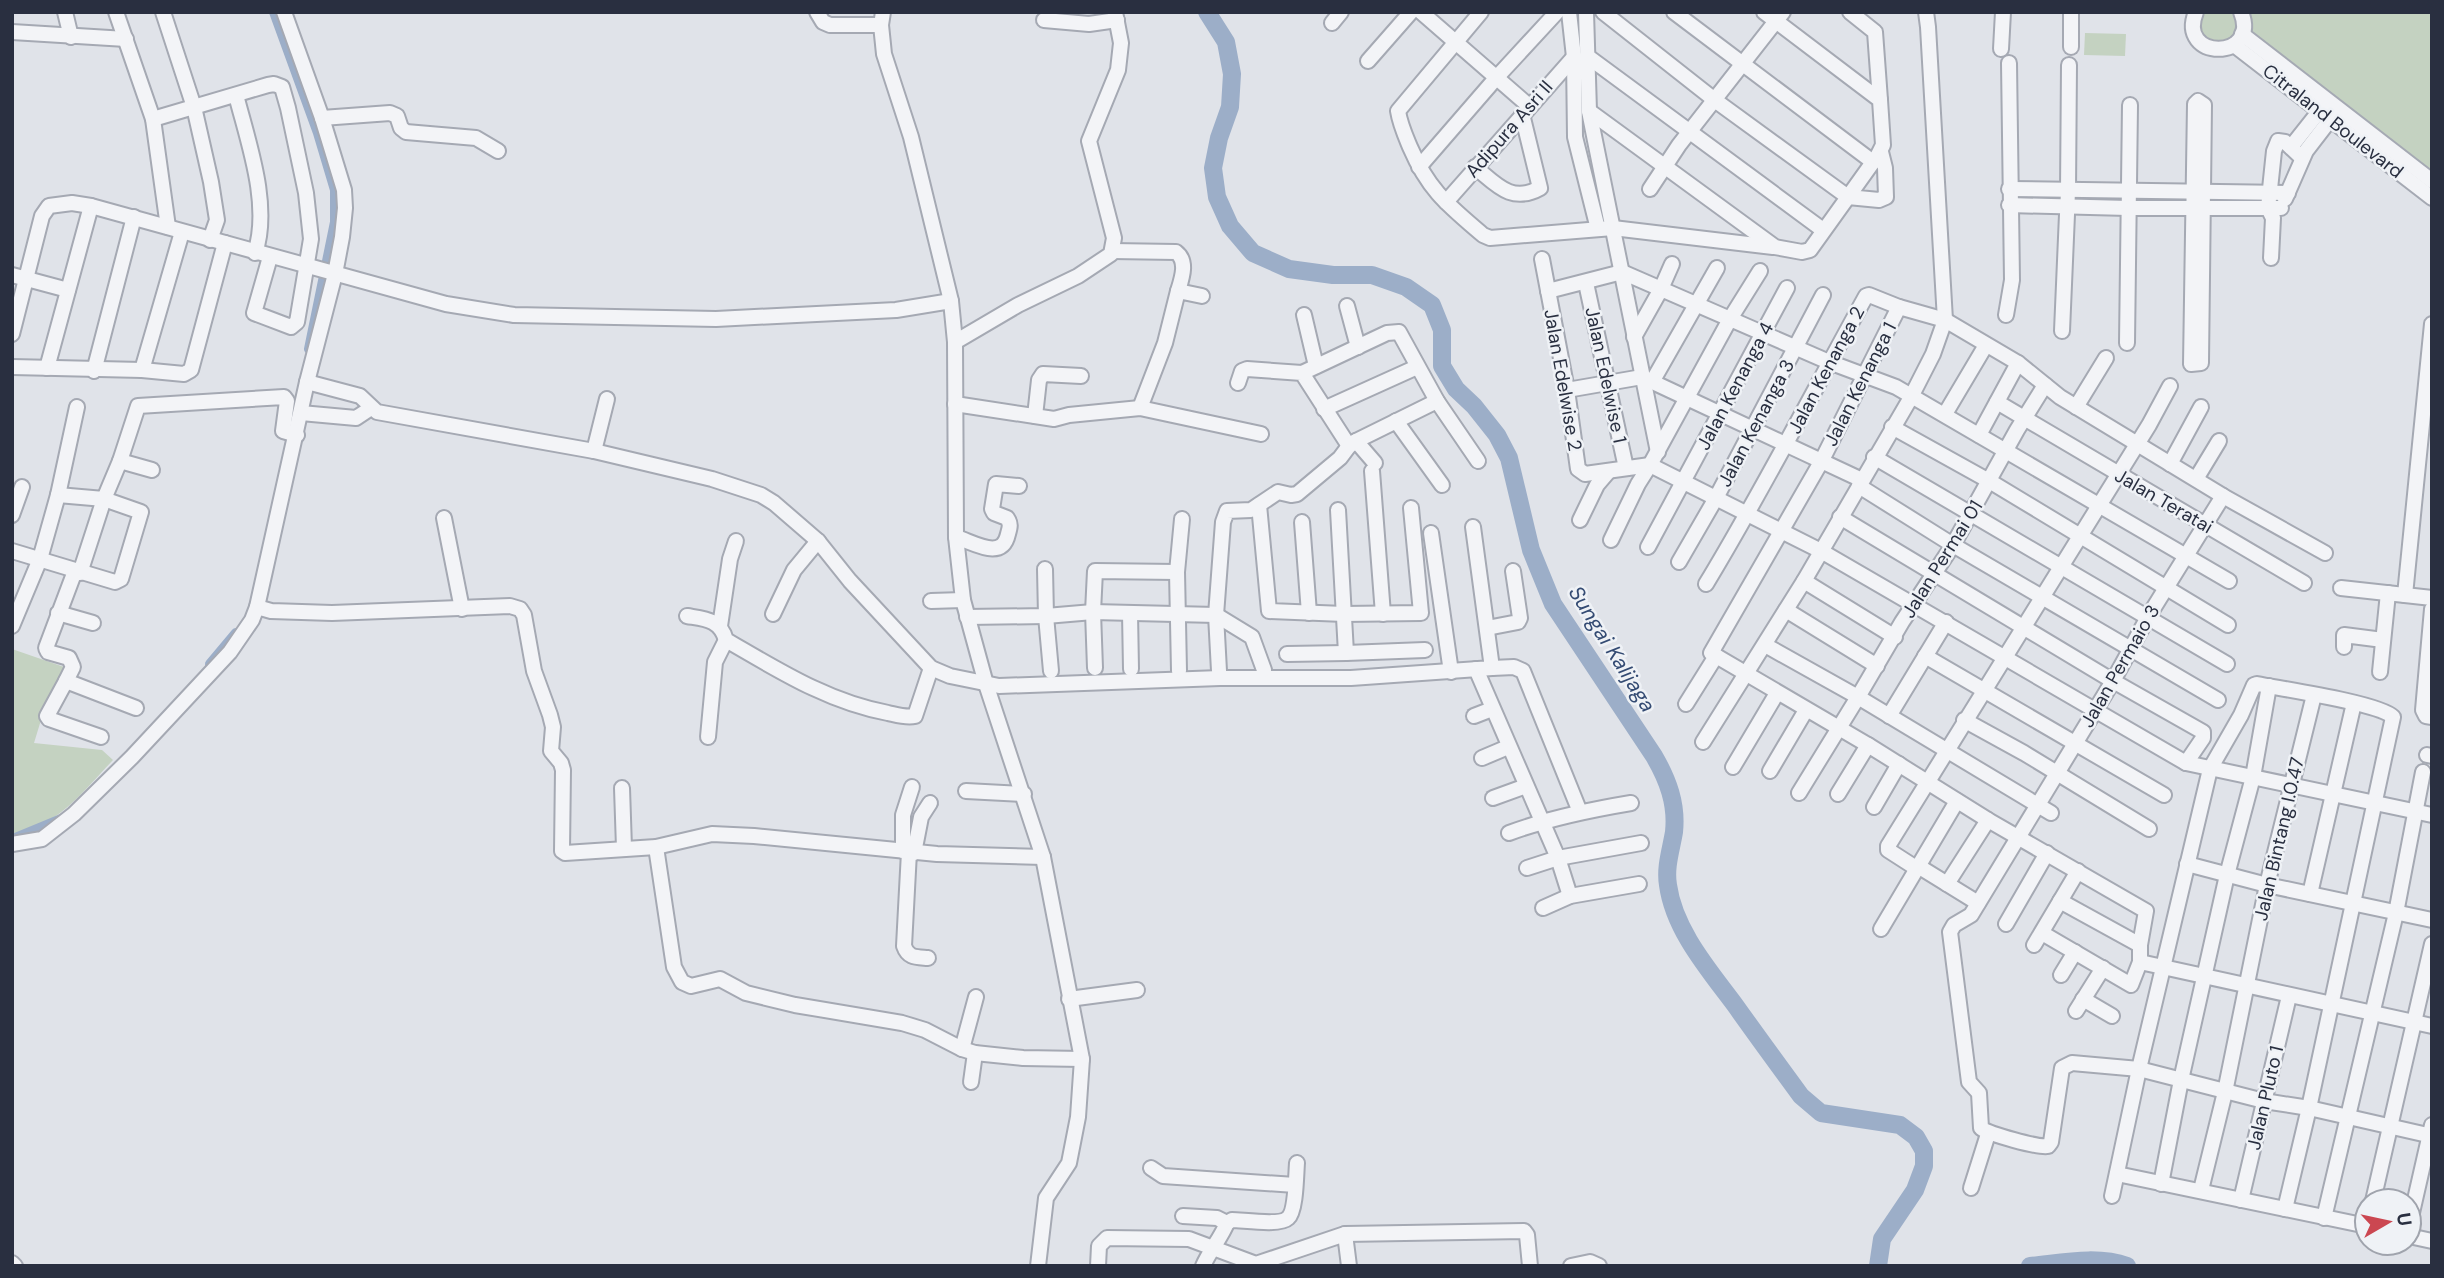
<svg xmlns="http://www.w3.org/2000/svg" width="2444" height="1278" viewBox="0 0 2444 1278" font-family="'DM Sans',sans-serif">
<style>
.green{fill:#c4d2c1}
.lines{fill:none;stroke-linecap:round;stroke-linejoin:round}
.canal{stroke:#9caec8;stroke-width:10}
.river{stroke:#9caec8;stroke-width:18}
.minor-casing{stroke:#a5a9b3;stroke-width:18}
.minor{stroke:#f3f4f7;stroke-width:14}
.labels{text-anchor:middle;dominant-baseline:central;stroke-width:5;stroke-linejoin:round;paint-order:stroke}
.street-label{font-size:19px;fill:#292f40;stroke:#eff2f6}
.water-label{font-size:21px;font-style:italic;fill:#344b73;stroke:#eff2f6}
</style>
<rect width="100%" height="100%" fill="#e0e3e9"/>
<g class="green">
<path d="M2203,12h31c7,13 3,23 -9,31l-19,-3c-6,-9 -9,-18 -3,-28z"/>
<polygon points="2247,12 2432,12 2432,173 2248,31"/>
<polygon points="2085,33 2126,34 2125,56 2084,55"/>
<path d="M12,649l52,18 1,3 -24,50 -7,23 68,7 11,10c-28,29 -57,69 -101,74z"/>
</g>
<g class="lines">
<g class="canal">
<polyline points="274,12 318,133 335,190 335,222 309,349"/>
<polyline points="210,664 236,633"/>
<polyline points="15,838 61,819"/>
</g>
<g class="river">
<path d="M1207,12l19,30 6,32 -2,33 -11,31 -6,30 4,29 13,29 23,27 36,16 44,6h39l34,12 26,18 10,25v36l14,23 18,17 23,29 12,23 22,92 22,54 101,152c14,24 23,48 20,76 -3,18 -9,35 -6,53 6,45 41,85 67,120 22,31 44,61 66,91l20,17 79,12 16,12 8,14v15l-9,24 -33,49 -4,27"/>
<path d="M2030,1266c31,-3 67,-11 97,0"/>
</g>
<g class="minor-casing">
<g id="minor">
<polyline points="65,12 71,37"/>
<polyline points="116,12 153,119 168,227"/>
<polyline points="163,12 194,107 211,182 217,220 210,240"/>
<polyline points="817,12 823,22 830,25 881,25"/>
<polyline points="883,12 881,25 884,54 911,137 951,301 955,342 956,537 963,600 986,684 1043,857 1082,1059 1078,1117 1069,1163 1046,1198 1038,1266"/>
<polyline points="1421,12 1529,106"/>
<path d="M1481,12l-83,99c2,13 7,24 12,36 19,44 38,58 73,88l7,3 123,-10 160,19"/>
<polyline points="1569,12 1574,57 1575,137 1598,229"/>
<polyline points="1586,12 1589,111 1658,452"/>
<polyline points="1674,12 1873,162 1848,197 1879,200 1886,197 1885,168 1881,152"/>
<polyline points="1764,12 1880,100 1883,145 1877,157"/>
<polyline points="1850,12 1875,32 1880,100"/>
<path d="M2196,12c-20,49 65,49 45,0"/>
<polyline points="1044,20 1089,24 1117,20"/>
<polyline points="1332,23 1341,12"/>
<polyline points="12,32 126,39"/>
<polyline points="2242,34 2432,181"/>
<polyline points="2234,45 2432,198"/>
<polyline points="2071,47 2071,12"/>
<polyline points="2001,49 2003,12"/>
<polyline points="1587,56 1823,230"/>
<polyline points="1368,61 1411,12"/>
<path d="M236,95c12,47 35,110 19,158"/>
<polygon points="2198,101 2204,105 2201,363 2191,364 2195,104"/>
<polyline points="1589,111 1775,247 1802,252 1810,250 1848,197 1716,101 1603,12"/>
<polyline points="322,118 390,113 397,116 401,128 406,132 476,138 498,151"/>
<polyline points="153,119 268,85 274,84 282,87 288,108 306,193 311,239 297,322 291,327 254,313 270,257"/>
<polyline points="2291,147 2325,104"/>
<polyline points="1419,167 1497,77 1557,12"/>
<path d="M1475,167c21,17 36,37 65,21l-18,-74"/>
<polyline points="1650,189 1679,145 1783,12"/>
<polyline points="2009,189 2288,193"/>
<polyline points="2285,199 2306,151 2336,112"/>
<polyline points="1446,202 1574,57"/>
<polyline points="2009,205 2128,208 2281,208"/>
<path d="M1112,251l64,1c12,9 6,26 2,39"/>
<polyline points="2271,258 2273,218 2268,208 2274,151 2278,141 2285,142 2302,158"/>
<polyline points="1542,259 1567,390 1578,469 1585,474 1650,465"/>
<polyline points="1760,271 1730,319 1650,465 1821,551 2186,763 2432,815"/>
<polyline points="1622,272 1829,362 1896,387 2229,581"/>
<polyline points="12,275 68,290"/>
<polyline points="1586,283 1626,468"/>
<polyline points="1548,291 1622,272"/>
<polyline points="1347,306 1358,347"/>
<polyline points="1899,307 1821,462 1711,653 1868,745 1988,820 2146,911 2140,945 2140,962 2131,985 2042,933"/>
<polyline points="1304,315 1316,366"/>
<polyline points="2006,315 2012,280 2009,63"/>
<polyline points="2062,331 2068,191 2069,65"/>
<polyline points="12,334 42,216 49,206 72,203 91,206 446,304 514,315 716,319 896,310 951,301"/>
<polyline points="1634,337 1661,289 1672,264"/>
<polyline points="955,342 1018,305 1078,276 1111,254 1114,238 1089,141 1118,70 1121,43 1115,12"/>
<polyline points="2127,343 2130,105"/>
<polyline points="12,367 142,370 184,374 191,370 225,243"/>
<polyline points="47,368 91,206"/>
<polyline points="142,370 182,232"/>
<polyline points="94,371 134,217"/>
<polyline points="1302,373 1387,333 1399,332 1437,401 1478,461"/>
<polyline points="307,382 360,396 377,412 594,451 712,479 761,495 774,503 818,541 850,581 931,668 950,676 999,686 1220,678 1351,678 1492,668 1473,527"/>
<polyline points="1652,382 1717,268"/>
<polyline points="1238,383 1242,371 1247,369 1302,373 1349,446"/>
<polyline points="1567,390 1642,377 1862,480"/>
<polyline points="1997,402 2304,583"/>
<polyline points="955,404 1054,419 1069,415 1140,408 1261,434"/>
<polyline points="2076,407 2106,358"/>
<polyline points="1140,408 1165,343 1178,291 1202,296"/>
<polyline points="1324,409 1417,367"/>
<polyline points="301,413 356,418 371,408"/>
<polyline points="1945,414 1986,345"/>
<polyline points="1035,416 1039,380 1043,374 1081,376"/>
<polyline points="1396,421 1442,485"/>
<polyline points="1892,427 1991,482 2228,625"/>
<polyline points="1979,435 2018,363"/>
<polyline points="1356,441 1375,463"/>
<polyline points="594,451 607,399"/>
<polyline points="1874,457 2227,664"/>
<polyline points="120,461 152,470"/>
<polyline points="2170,464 2201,407"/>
<polyline points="1372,471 1383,614"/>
<polyline points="2196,479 2219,441"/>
<polyline points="1859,486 1953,545 2218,700"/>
<path d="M2223,496l-75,121 -35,64 -142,234 -17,10 -4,7 19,150 10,11 2,35c8,6 57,20 67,18l3,-4 11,-74 10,-5 67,6 125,32 45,7 123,28"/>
<polyline points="1259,505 1269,611 1344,614 1421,613 1411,508"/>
<polyline points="1338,510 1346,653 1425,650"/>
<polyline points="12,515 22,487"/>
<polyline points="1840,517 2113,681 2203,732 2203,738 2186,763"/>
<polyline points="444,518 462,609"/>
<polyline points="1580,520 1597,485 1609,471"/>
<polyline points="1302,522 1309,613"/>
<polyline points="1431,533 1451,672"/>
<path d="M956,537c19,6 46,24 52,-3 2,-7 3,-10 -1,-16l-13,-5 -2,-4 4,-25 23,2"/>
<polyline points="1611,540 1638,484 1650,465"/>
<polyline points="1648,547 1787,288"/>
<polyline points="12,551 115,582 121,579 141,512 104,499 58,495"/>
<polyline points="1679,562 1716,498 1823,295"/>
<polyline points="1045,569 1046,616 1051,671"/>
<polyline points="75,571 46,648 48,652 69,658 73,667 66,681 136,708"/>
<polyline points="80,573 104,499 120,461 138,406 284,397 287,401 283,431 297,435"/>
<polyline points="1804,581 1895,637"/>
<path d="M1706,584c57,-94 107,-192 160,-288l3,-1 30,12 46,13 73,43 42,34 163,99 102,57"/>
<polyline points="2341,588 2432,598"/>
<polyline points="2405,595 2432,324"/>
<polyline points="931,601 963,600"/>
<polyline points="257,607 271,611 332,613 510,606 520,609 524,615 534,671 550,715 553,727 551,751 561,763 563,770 562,851 565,853 656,847 712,834 754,836 937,854 1043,857"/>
<polyline points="2432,609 2423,710 2426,716 2432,717"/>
<polyline points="1786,610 1877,666"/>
<polyline points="58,613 93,623"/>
<polyline points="1130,613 1131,669"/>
<polyline points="773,614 794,570 818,541"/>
<path d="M687,616c18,3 33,3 39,24 52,30 102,62 162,73 9,2 18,5 27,3l16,-48"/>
<polyline points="967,617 1046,616 1093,612 1216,615 1252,637 1264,670"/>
<polyline points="12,626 40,559 58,495 77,407"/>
<polyline points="720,626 730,559 736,541"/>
<polyline points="1487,628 1518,622 1520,618 1513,571"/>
<polyline points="1765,645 1858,697 1902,622 1953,545 2017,430 2045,385"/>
<polyline points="2344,647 2344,635 2383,640"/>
<polyline points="1287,654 1346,653"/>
<polyline points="1925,656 2164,795"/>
<polyline points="1095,668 1093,612 1095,571 1177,572"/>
<polyline points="1492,668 1514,667 1523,671 1580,812"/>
<polyline points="1476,669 1558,858 1570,896"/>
<polyline points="1179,671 1177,572 1182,519"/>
<polyline points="1219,671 1216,615 1223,522 1227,511 1251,510 1278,492 1291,495 1297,494 1340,458 1349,446 1356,441 1437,401"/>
<polyline points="2380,672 2388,593"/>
<polyline points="66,681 47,716 49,719 101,737"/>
<polyline points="1686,704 1716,656"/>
<polyline points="1474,716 1492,709"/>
<polyline points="1889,716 1946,622"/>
<polyline points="1964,720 2024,753 2149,829"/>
<polyline points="708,737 715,662 726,640"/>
<polyline points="1703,742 1804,581 1910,399 1933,354 1945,320 1928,27 1926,12"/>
<polyline points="2427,755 2432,756"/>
<polyline points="1482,758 1508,747"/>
<polyline points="1733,767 1777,693"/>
<polyline points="1770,771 1806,710"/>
<polyline points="622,788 624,848"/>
<polyline points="966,791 1024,794"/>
<polyline points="1799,793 1858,697 2051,813"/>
<polyline points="1838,794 1868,745"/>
<polyline points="1493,798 1526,786"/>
<polyline points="1874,807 1899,764"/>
<path d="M1509,833c40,-15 80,-23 122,-30"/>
<polyline points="12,844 42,839 74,814 132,757 230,652 252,620 257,607 307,382 335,274 342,237 345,208 344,190 322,118 284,12"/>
<polyline points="656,847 674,967 682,982 691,986 720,979 746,993 795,1005 902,1023 925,1030 962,1049 975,1053 1023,1058 1082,1059"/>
<polyline points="903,851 903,815 912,787"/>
<path d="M909,852l-5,94c4,12 12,11 24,12"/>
<polyline points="914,853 921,817 930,803"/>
<polyline points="2187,864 2267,885 2432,920"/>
<polyline points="1918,866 1978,903"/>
<polyline points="1527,868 1558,858 1641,843"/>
<polyline points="1916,868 1888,850 1888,846 2149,425 2170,386"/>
<polyline points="1947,884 1988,820"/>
<polyline points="2310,894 2354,703"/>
<polyline points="2060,901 2140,945"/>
<polyline points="1543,908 1570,896 1639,884"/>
<polyline points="2006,924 2047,853"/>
<polyline points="1881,929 1957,801"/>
<polyline points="2034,945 2078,871"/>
<polyline points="2140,962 2432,1026"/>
<polyline points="2061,975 2075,952"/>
<polyline points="1069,999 1137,990"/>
<polyline points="2083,999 2112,1016"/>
<polyline points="2076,1011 2103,968"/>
<polyline points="962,1049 976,997"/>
<polyline points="971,1082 975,1053"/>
<polyline points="1151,1168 1163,1176 1295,1185"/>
<polyline points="2117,1174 2367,1226"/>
<polyline points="2161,1184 2181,1080 2227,875 2253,777 2269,686"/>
<polyline points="1971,1188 1988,1134"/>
<polyline points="2201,1190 2225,1092 2267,885 2314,695"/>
<path d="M2112,1196l27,-127 71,-300 31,-54 13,-30 3,-1c25,5 122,19 136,33l-84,391 -24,101"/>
<polyline points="2241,1200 2289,996"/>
<polyline points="2373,1201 2432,944"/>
<path d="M1183,1216l34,2 10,5c-6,15 -17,27 -24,43"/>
<polyline points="2324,1218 2396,913 2423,772"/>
<path d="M1227,1223l5,-3c11,0 48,6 56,-2 8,-7 8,-43 9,-55"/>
<polyline points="2409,1226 2432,1125"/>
<polyline points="1345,1234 1524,1231 1527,1235 1530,1266"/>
<polyline points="2409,1236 2432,1241"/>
<polyline points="12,1263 15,1266"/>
<polyline points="1098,1266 1099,1246 1107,1238 1189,1239 1256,1264 1345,1234 1349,1266"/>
<polyline points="1571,1266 1590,1262 1599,1266"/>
</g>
</g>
<use href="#minor" class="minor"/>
</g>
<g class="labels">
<g class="street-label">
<text transform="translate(2333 121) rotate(38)">Citraland Boulevard</text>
<text transform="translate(1509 129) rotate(-49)">Adipura Asri II</text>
<text transform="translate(1826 370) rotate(-62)">Jalan Kenanga 2</text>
<text transform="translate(1606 375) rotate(78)">Jalan Edelwise 1</text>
<text transform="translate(1563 380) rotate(80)">Jalan Edelwise 2</text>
<text transform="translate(1860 384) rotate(-63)">Jalan Kenanga 1</text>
<text transform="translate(1735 386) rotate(-62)">Jalan Kenanga 4</text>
<text transform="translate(1756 423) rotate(-62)">Jalan Kenanga 3</text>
<text transform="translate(2164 501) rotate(30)">Jalan Teratai</text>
<text transform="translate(1942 559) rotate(-58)">Jalan Permai 01</text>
<text transform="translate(2120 666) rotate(-60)">Jalan Permaio 3</text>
<text transform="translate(2279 839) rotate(-77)">Jalan Bintang I.0.47</text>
<text transform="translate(2265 1098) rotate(-77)">Jalan Pluto 1</text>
</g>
<g class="water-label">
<text transform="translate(1612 649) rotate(58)">Sungai Kalijaga</text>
</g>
</g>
<rect width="2444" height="1278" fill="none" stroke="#292f40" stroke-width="28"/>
<g transform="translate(2388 1222) rotate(81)"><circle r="33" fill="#eff2f6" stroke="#a0a4ad" stroke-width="2"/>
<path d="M0-5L12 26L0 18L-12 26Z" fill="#cb4751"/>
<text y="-10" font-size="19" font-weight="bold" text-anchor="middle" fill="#292f40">U</text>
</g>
</svg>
